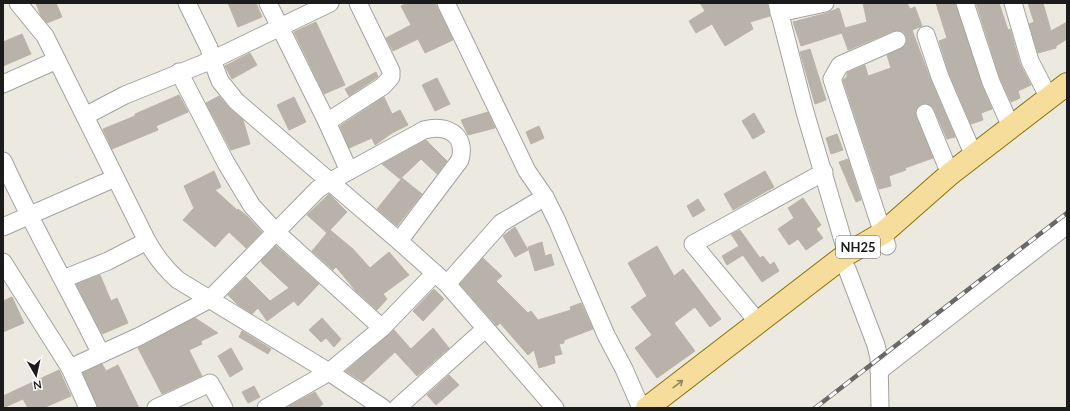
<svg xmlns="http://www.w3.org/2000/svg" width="1070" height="411" viewBox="0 0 1070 411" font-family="Lato,sans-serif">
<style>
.building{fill:#b8b2aa;stroke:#bdb3a4}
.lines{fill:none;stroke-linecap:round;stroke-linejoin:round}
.minor-casing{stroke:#a2a2a2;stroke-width:19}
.major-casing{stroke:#8a7307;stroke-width:24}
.minor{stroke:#fff;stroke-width:17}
.major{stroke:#f7dd9b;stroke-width:22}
.rail-casing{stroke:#696969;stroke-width:4.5}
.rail{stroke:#fff;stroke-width:3;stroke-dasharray:9;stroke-linecap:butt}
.oneway{stroke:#948661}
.labels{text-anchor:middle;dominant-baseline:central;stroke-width:3;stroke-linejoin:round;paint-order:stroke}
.shield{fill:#fff;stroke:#5f5f5f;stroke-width:1}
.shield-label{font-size:13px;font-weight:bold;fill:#1b1b1b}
</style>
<rect width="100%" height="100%" fill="#eceae0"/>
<g class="building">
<polygon points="36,3 56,3 62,17 47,23 41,16"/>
<polygon points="228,3 256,3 262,17 238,27"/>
<polygon points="407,3 435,3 453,40 425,53 418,39 393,51 386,38 411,25 401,6"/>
<polygon points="700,3 767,3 770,16 750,22 753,29 725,46 712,24 696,33 689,21 705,11"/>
<polygon points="863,3 907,3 910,9 915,7 922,26 912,30 931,81 955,137 947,139 934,109 927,103 921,104 915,111 916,116 933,158 905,168 906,170 889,176 891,186 879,189 843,80 847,77 847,73 865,65 868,76 891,68 887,55 905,46 907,41 906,36 903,32 893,31 848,50 842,33 801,46 793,22 827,13 839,8 845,28 867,22"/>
<polygon points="936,3 955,3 982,85 992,109 981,113 983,120 971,124 949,73 939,41 947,38"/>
<polygon points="976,3 999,3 1008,30 1010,29 1020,64 1031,85 1018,91 1020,98 1011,102 1000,78"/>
<polygon points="1028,3 1043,3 1051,31 1067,22 1067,39 1056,46 1056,48 1038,53 1029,24 1034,22"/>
<polygon points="316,22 345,85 324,94 294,32"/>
<polygon points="22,34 31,54 3,66 3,42"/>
<polygon points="810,49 826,100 815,104 800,52"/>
<polygon points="250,53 257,65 232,79 225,66"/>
<polygon points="376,72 378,77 376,78 349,96 345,89"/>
<polygon points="437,78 450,104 435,111 422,85"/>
<polygon points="179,95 188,112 156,126 158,130 112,149 103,129 135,116 135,114"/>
<polygon points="219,96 229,108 243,120 250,144 231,150 206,103"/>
<polygon points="294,97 306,122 289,130 277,105"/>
<polygon points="384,97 392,114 400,110 408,125 392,133 375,145 372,138 349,148 340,126"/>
<polygon points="488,112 495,128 468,135 461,120"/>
<polygon points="754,113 765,132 753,139 742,121"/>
<polygon points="539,126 544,138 531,144 526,132"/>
<polygon points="837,134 843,150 831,154 826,138"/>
<polygon points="426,140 447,161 437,174 421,159 400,179 382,164"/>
<polygon points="848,159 861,200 856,202 839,162"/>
<polygon points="214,171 221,187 215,190 237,210 238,209 247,216 262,232 246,248 229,232 215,247 183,220 194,208 184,186"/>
<polygon points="765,171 774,187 733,210 724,194"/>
<polygon points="402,178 422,194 397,226 377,209"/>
<polygon points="329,194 347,212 330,230 353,249 370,268 389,252 409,275 383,294 387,299 377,310 356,291 336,267 333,270 312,251 327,233 307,215"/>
<polygon points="803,198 821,225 816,229 823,238 806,250 798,239 789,245 778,229 794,218 788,208"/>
<polygon points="698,199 705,210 693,217 687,206"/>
<polygon points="515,227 528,250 515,257 503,236"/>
<polygon points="740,230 760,258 763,256 770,265 774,262 779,271 762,282 743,255 727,265 722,256 739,246 731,234"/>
<polygon points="542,242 545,256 551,254 554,265 535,271 528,247"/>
<polygon points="276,246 319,284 298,306 294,301 267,321 258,308 252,314 237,304 228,295 246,277 270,301 289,288 262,263 261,261"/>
<polygon points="657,246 674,276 683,269 721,319 710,327 695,307 674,323 695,351 657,378 635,348 652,335 631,307 647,296 628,263"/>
<polygon points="483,258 502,276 496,281 528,313 531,311 538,320 571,310 570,307 581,303 593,329 564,340 564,343 559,344 562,354 554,356 555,363 539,368 534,350 528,355 500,323 497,326 460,284"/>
<polygon points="100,275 111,301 117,298 128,323 102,334 76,284"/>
<polygon points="434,289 444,299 423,321 413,311"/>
<polygon points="12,297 24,323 3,332 3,301"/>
<polygon points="195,318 218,333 201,341 202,344 189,350 202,376 162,394 138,348"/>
<polygon points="322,318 341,339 334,347 326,338 321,342 309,330"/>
<polygon points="433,328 449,348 417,376 395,352 363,382 346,371 394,330 411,349"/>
<polygon points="242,331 271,349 268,354 239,337"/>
<polygon points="231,348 243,369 230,377 218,356"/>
<polygon points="102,364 106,371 118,365 139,408 98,408 83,373"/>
<polygon points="59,370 71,396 43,408 28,408 23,399 3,408 3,396"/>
<polygon points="449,375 459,385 436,405 427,395"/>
<polygon points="254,386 260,397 248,403 242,392"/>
<polygon points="315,392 323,404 318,408 290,408 289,406"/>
</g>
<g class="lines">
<g class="minor-casing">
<g id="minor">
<path d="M18,3l27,33 102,205c9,16 17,27 31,39l151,92 54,36"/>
<polyline points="187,3 209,48 212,60 330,3"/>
<polyline points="268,3 327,122 349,171"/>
<polyline points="446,3 527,171 545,197 557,221 606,335 624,369 641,408"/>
<polyline points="777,3 805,112 847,254"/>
<polyline points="965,3 991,82 1011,127"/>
<polyline points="1013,3 1030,61 1049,98"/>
<polyline points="779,13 825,3"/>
<polyline points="926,35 940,77 974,156"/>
<polyline points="179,72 226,163 252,206 276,232 382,328"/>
<polyline points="3,84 57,60"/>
<polyline points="925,113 950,174"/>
<polyline points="85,116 125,95 212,60 220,81 236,101 399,241 447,284 555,408"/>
<polyline points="327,122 383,86 391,77 391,71 358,3"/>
<path d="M3,161c30,66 66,128 98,193"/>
<polyline points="3,227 115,178"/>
<polyline points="887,246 832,79 840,65 897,40"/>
<polyline points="3,262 70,368"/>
<polyline points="847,269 876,345 879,358 880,408"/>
<polyline points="63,279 108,261 147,241"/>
<polyline points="447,284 501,223 545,197"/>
<polyline points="758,322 693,244 824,172"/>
<polyline points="879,371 1067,225"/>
<path d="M88,408l-18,-40 70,-32 70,-37 108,-110 11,-7 95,-52c22,-6 43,4 36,30l-61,81"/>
<polyline points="156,408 210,383 224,408"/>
<polyline points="266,408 329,372 382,328 435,273"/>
<polyline points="397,408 485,329"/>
</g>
</g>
<g class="major-casing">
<polyline id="major" points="647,408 847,254 883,233 950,174 1067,84"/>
</g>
<use href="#minor" class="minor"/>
<use href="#major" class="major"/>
<g class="rail-casing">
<polyline id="rail" points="815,408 1067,213"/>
</g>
<use href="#rail" class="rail"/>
</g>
<defs><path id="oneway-shaft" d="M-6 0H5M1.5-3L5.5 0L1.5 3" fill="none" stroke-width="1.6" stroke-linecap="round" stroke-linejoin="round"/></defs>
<use class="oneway" href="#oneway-shaft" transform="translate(678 384) rotate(-38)"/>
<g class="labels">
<rect class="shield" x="836" y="236" width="44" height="22" rx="3"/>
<g class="shield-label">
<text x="858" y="247">NH25</text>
</g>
</g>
<rect width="1070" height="411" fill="none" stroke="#1b1b1b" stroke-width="8"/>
<g transform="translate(36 375) rotate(171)" stroke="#ffffff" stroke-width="3" paint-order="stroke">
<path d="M0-3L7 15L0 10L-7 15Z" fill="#1b1b1b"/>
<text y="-6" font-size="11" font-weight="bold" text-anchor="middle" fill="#1b1b1b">N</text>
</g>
</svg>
